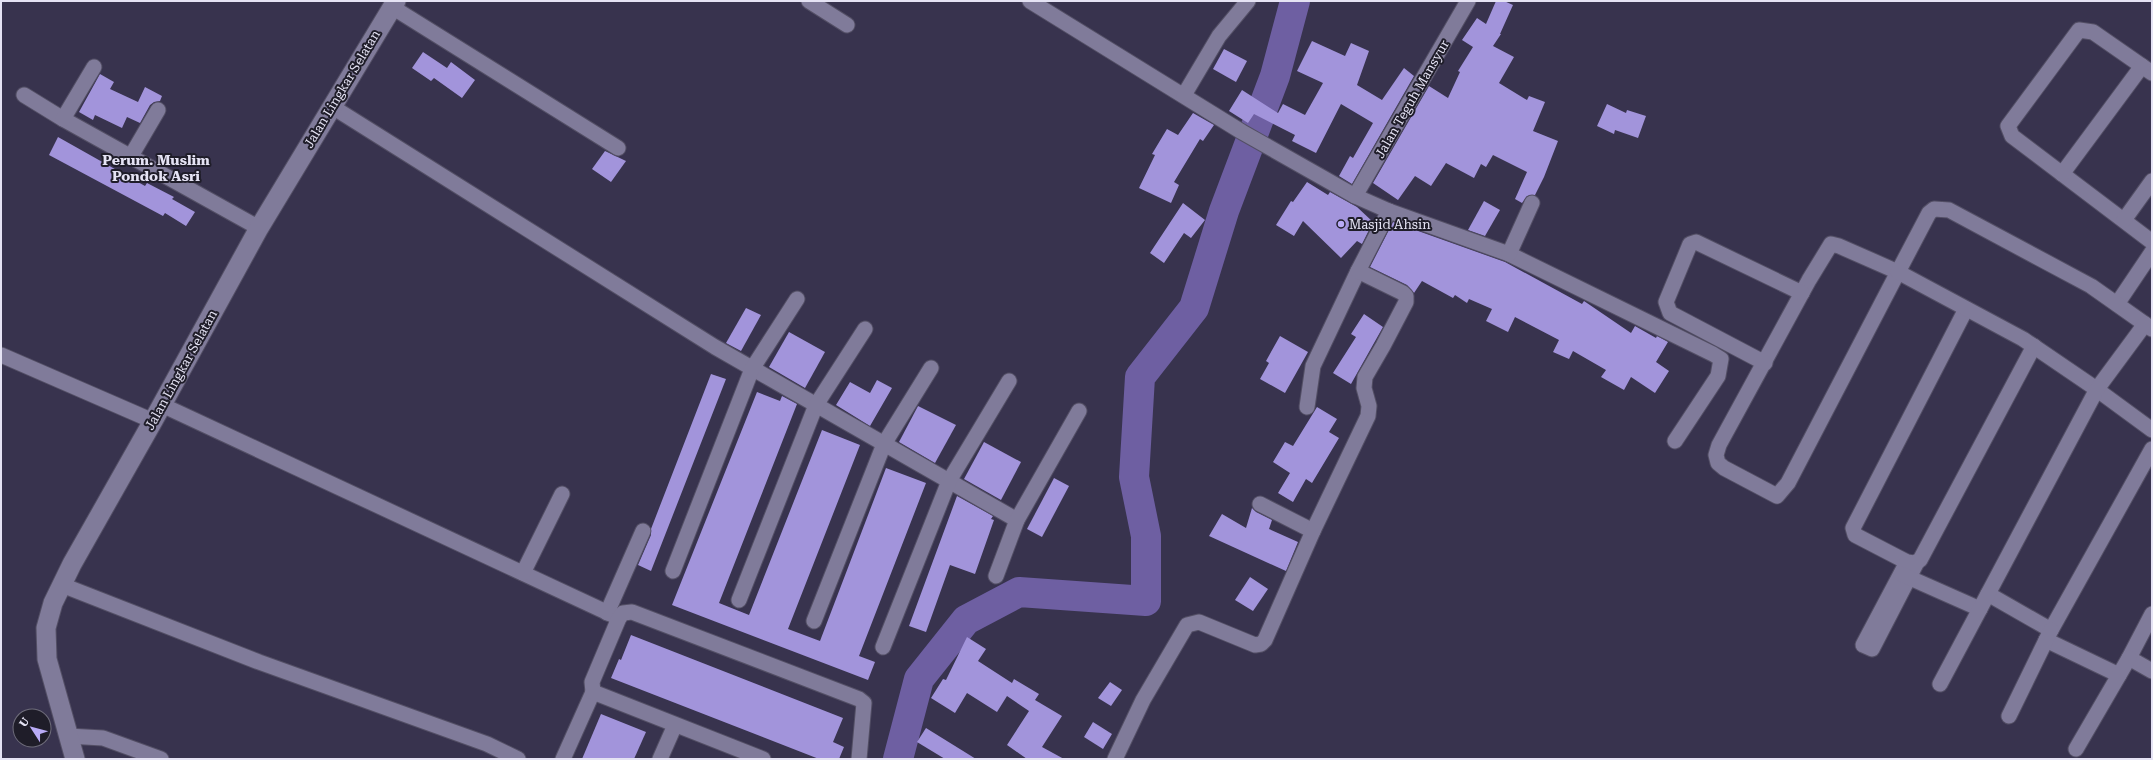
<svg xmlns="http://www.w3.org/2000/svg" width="2153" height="760" viewBox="0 0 2153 760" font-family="'Roboto Serif',serif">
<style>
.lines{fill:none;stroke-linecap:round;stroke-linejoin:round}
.river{stroke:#6e5fa2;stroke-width:30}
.building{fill:#a294db}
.minor-casing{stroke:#534f65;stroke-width:17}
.tertiary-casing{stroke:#534f65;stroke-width:21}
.minor{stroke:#807b9a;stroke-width:15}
.tertiary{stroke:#807b9a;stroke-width:19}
.poi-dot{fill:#b9abf7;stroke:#1f1d29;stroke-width:1.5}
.labels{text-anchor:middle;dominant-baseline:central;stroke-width:4;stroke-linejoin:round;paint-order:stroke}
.street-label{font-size:13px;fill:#e5e3f4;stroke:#1f1d29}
.poi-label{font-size:13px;fill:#e5e3f4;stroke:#1f1d29;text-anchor:start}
.neighbourhood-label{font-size:14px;font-weight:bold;fill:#e5e3f4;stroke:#1f1d29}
</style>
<rect width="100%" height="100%" fill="#38334e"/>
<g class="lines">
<polyline class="river" points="898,759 919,679 966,620 1019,592 1146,601 1146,536 1134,477 1140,377 1194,308 1224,211 1275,76 1295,1"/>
</g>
<g class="building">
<polygon points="1496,1 1504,1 1513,5 1500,34 1501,34 1493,46 1514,57 1499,83 1527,100 1529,96 1545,102 1533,131 1558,141 1544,177 1535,195 1527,196 1522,203 1515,199 1527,172 1493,155 1486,167 1481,164 1474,178 1446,163 1431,186 1415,176 1398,200 1373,183 1429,86 1448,98 1460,72 1458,71 1473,47 1462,40 1477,18 1486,24"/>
<polygon points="1312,41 1345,56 1351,43 1369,51 1357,85 1382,100 1404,68 1414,76 1352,184 1339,176 1350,156 1353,158 1373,123 1341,104 1316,153 1292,141 1295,135 1254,114 1248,123 1229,111 1242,90 1278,113 1283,104 1305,115 1323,83 1297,71"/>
<polygon points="1224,49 1247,61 1236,82 1213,69"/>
<polygon points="423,52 447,68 451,62 475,80 462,98 434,78 431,81 412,68"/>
<polygon points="100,74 114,82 110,89 138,102 145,87 162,96 160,101 154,102 150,105 140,123 127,117 122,128 95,115 93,120 79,112"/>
<polygon points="1607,104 1626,113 1627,110 1646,116 1638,138 1615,130 1614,134 1597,126"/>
<polygon points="1193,113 1214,125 1203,141 1200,139 1174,182 1179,185 1171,203 1139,188 1155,155 1152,154 1167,129 1178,135"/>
<polygon points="58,137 145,186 147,183 174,197 172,199 195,212 186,226 165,213 163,216 49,155"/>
<polygon points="605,151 626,161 611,182 592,169"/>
<polygon points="1307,182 1328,195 1330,192 1357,207 1373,222 1362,244 1357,241 1341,258 1303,221 1294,236 1276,225 1291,201 1293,202"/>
<polygon points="1484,201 1500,210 1485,236 1468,230"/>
<polygon points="1183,203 1205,220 1191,238 1184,233 1164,263 1150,253"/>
<polygon points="1393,222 1505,262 1582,304 1584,301 1631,333 1635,326 1656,338 1657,336 1668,342 1656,362 1669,371 1655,393 1631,377 1624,390 1601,377 1606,370 1573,351 1569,359 1553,352 1559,340 1515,317 1508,332 1486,321 1492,309 1469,299 1467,303 1455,295 1453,298 1422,281 1414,293 1407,285 1370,267"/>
<polygon points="746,308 761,315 741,351 726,343"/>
<polygon points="1364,314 1383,327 1351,384 1333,373 1356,337 1351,334"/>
<polygon points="789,332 825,352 805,388 769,367"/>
<polygon points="1280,336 1308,352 1285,393 1260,379 1269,363 1266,361"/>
<polygon points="711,374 726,379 651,571 638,565 651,535 651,529"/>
<polygon points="877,380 892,388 870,426 836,405 850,382 870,393"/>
<polygon points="757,392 780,401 782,396 797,404 719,603 749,615 822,430 860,445 788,629 820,641 886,468 926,483 859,656 875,662 868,680 672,605"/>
<polygon points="918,406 956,425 935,463 899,442"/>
<polygon points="1317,407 1337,419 1329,432 1339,438 1312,483 1306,479 1293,502 1278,493 1290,473 1273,462 1285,442 1293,446"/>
<polygon points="984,442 1021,462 1001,500 964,479"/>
<polygon points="1054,478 1069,486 1042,537 1027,529"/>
<polygon points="957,496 993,516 991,519 994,520 975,574 950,565 926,632 909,626"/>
<polygon points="1252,508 1256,512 1272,520 1269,529 1298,542 1286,571 1209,536 1222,514 1246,528"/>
<polygon points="1250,577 1268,589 1253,611 1235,600"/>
<polygon points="631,635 843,718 833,742 844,747 839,759 819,759 611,678 619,659 621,660"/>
<polygon points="967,637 986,649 978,661 1012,683 1014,679 1039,694 1035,700 1062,716 1042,747 1064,759 1027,759 1007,745 1029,711 1007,696 997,712 967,693 955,713 931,698 943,679 946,680"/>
<polygon points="1110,682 1122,690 1111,706 1098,698"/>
<polygon points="601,714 646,732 634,759 582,759"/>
<polygon points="1093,722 1112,734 1103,749 1084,737"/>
<polygon points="926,728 976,759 945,759 917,742"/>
</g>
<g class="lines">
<g class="minor-casing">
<g id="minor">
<polyline points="809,1 847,25"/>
<polyline points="1030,1 1242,132 1355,196 1389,211 1509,254 1713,354 1721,359 1718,376 1675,441"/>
<polyline points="392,7 618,148"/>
<polyline points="2152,73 2093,32 2079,30 2008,126 2012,136 2152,242"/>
<polyline points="24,95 63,119 259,228"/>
<polyline points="1184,95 1219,36 1248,1"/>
<polyline points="331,106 715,347 1017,520"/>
<polyline points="63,119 94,67"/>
<polyline points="131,156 158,110"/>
<polyline points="2062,174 2142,66"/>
<polyline points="1355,196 1468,1"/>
<polyline points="2124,220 2152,181"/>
<polygon points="1831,244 1839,246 1898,272 1788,483 1777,496 1724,468 1718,463 1716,455 1719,445 1809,280"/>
<polyline points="1509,254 1532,203"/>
<polyline points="2117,304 2152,252"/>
<polyline points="1966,309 1853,528 1855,535 1907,562 1914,563 1920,560 2034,346"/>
<polyline points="2152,329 2091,286 1949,210 1934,209 1929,213 1898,272 2023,339 2092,386 2152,430"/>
<polyline points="1,355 153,421"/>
<polyline points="1765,363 1670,313 1666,302 1688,249 1690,244 1696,242 1802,293"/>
<polyline points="162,405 619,618"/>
<polyline points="1307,407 1313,366 1358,271"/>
<polyline points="1260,504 1313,531"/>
<polyline points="1907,562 1863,645 1872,649 1917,562"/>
<polyline points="673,571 752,369 797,299"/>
<polyline points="523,573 562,494"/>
<polyline points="1901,574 1980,609"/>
<polyline points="996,576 1017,520 1079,411"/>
<polyline points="62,585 259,662 487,744 518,759"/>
<polyline points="1988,594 2051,630 2152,449"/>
<polyline points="739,600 816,405 865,329"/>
<polyline points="607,613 643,531"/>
<polyline points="2152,614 2129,658 2152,671"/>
<polyline points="814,621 884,444 931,368"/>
<polyline points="2046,640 2119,675"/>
<polyline points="883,647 949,481 1009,381"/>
<polyline points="1940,684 2097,389 2145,324"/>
<polyline points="2009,716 2051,630"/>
<polyline points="68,736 103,738 161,759"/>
<polyline points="2076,749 2129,658"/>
<polyline points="563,759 593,692"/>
<polyline points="660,759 675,725"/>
<polyline points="763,759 593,692 592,682 619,618 623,613 632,612 859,699 864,703 859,759"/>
<polyline points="1115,759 1143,700 1187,625 1199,622 1255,645 1261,644 1265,640 1313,531 1368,416 1369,406 1364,388 1365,377 1383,346 1406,302 1406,296 1403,293 1358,271 1389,211"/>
</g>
</g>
<g class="tertiary-casing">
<polyline id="tertiary" points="75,759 47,659 46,628 53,603 72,564 153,421 259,228 396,1"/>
</g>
<use href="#minor" class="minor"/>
<use href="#tertiary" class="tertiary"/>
</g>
<circle class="poi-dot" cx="1341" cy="224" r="4"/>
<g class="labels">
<g class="street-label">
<text transform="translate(342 89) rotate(-59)">Jalan Lingkar Selatan</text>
<text transform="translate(1412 99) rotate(-60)">Jalan Teguh Mansyur</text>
<text transform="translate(181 370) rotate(-61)">Jalan Lingkar Selatan</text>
</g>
<g class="poi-label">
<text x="1349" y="224">Masjid Ahsin</text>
</g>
<g class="neighbourhood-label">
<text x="156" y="160">Perum. Muslim<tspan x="156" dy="16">Pondok Asri</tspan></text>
</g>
</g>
<rect width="2153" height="760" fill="none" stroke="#e5e3f4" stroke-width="4"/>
<g transform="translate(32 728) rotate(306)"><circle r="19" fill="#1f1d29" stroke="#6e6c7a"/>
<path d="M0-3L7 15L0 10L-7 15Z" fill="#b9abf7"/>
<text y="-6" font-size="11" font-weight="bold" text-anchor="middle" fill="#e5e3f4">U</text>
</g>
</svg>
